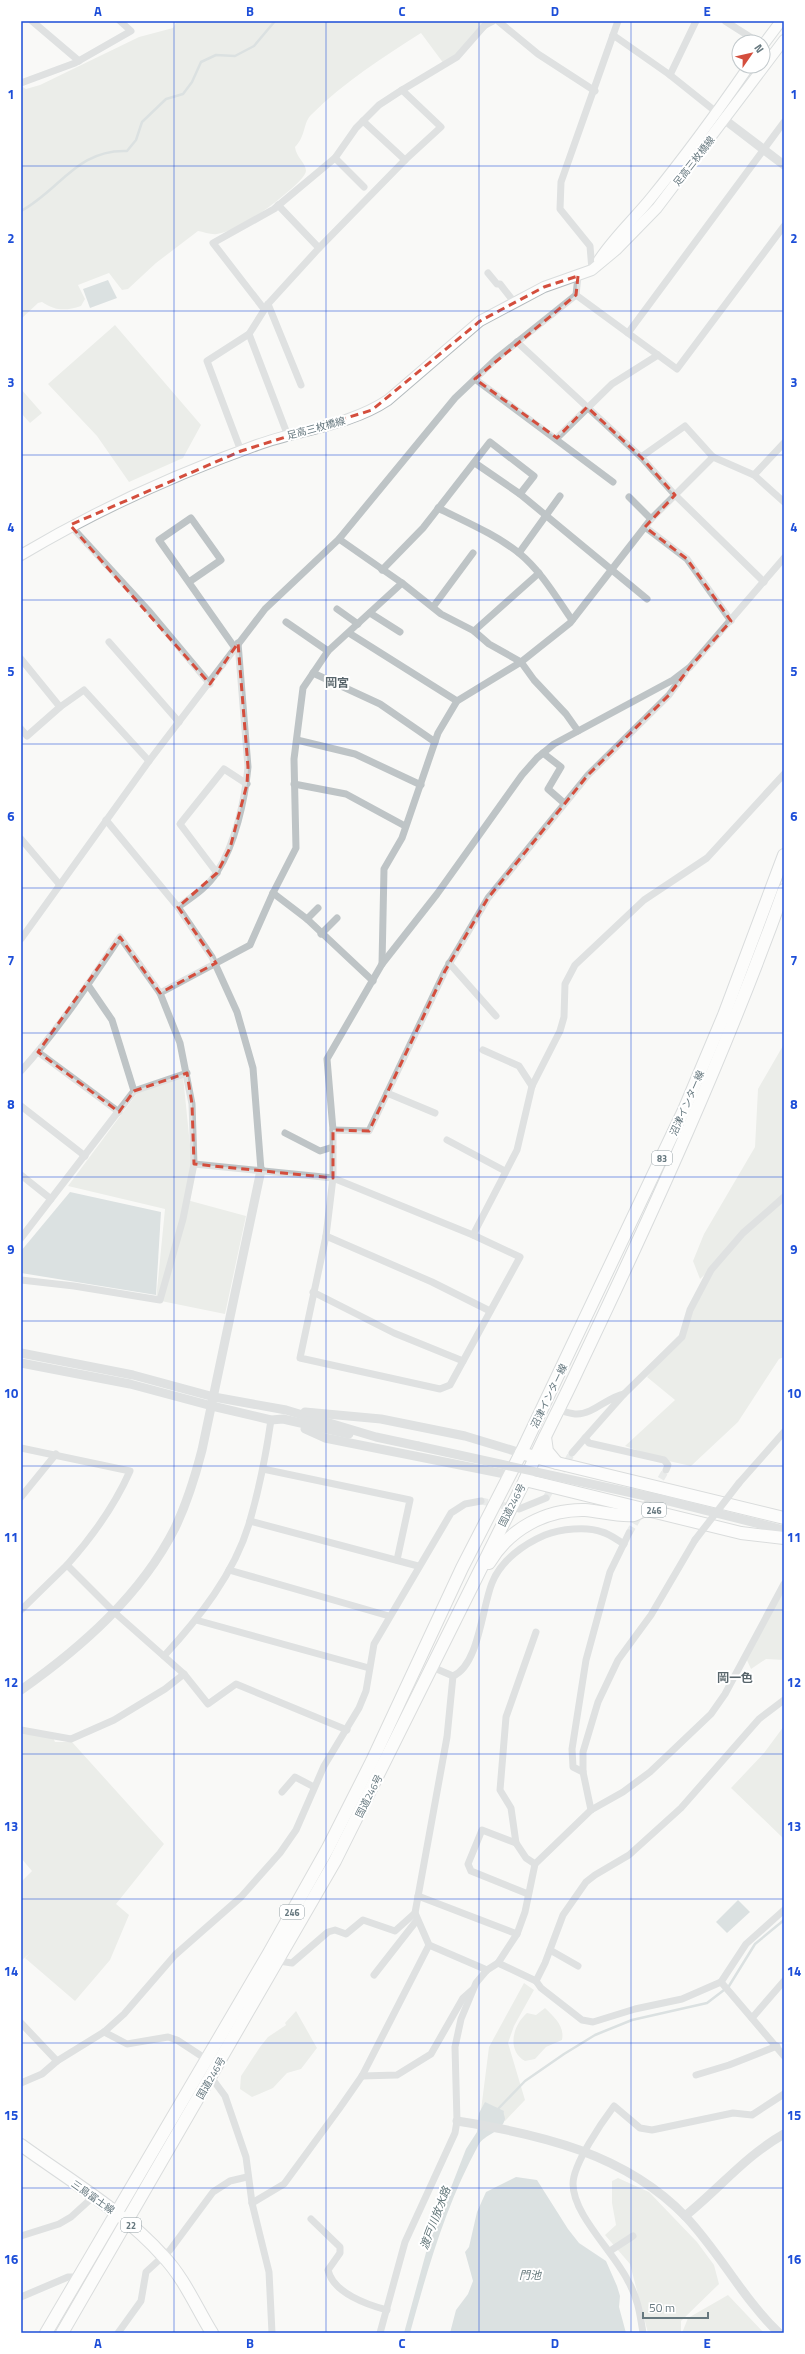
<svg xmlns="http://www.w3.org/2000/svg" width="805" height="2354" viewBox="0 0 805 2354" font-family="'Titillium Web','Noto Sans JP',sans-serif">
<style>
.green{fill:#daded7}
.water{fill:#b7c3c6}
.lines{fill:none;stroke-linecap:round;stroke-linejoin:round}
.stream{stroke:#b7c3c6;stroke-width:2.5}
.minor-tunnel{stroke:#d4d9d9;stroke-width:7;stroke-dasharray:7 3.5;stroke-linecap:butt}
.secondary-casing{stroke:#b3babd;stroke-width:12}
.primary-casing{stroke:#b2b8bb;stroke-width:14}
.trunk-casing{stroke:#b4b9bb;stroke-width:14}
.minor{stroke:#bec4c6;stroke-width:7}
.tertiary{stroke:#bec4c6;stroke-width:9}
.secondary{stroke:#fff;stroke-width:10}
.primary{stroke:#fff;stroke-width:12}
.trunk{stroke:#fff;stroke-width:12}
.minor-bridge{stroke:#bec4c6;stroke-width:7}
.tertiary-bridge{stroke:#bec4c6;stroke-width:9}
.marked{fill:none;stroke:#d44e3d;stroke-width:3;stroke-dasharray:8 5;stroke-linejoin:round}
.grid{fill:none;stroke:#1d4ed8;stroke-width:1;stroke-opacity:0.55}
.labels{text-anchor:middle;dominant-baseline:central;stroke-width:4;stroke-linejoin:round;paint-order:stroke}
.shield{fill:#fff;stroke:#94a0a5;stroke-width:1}
.shield-label{font-size:9px;font-weight:bold;fill:#66787f}
.street-label{font-size:10px;fill:#66787f;stroke:#fff}
.water-label{font-size:11px;font-style:italic;fill:#627679;stroke:#fff}
.quarter-label{font-size:12px;font-weight:bold;fill:#58656b;stroke:#fff}
.neatline{fill:none;stroke:#1d4ed8;stroke-width:1.5}
.grid-label{font-size:13px;text-anchor:middle;font-weight:bold;fill:#1d4ed8}
</style>
<rect width="100%" height="100%" fill="#f9f9f7"/>
<g class="green">
<path d="M177,21h319l-52,43 -23,-31c-39,25 -77,49 -110,82 -8,8 -5,21 -16,32 1,10 11,16 11,24 -1,11 -50,46 -60,52 -8,5 -20,9 -29,11 -6,1 -13,-2 -19,-3l-42,32 -28,26 -6,1 -13,-17 -31,12 7,14 -4,7c-15,5 -26,5 -39,-4l-4,1 -17,16v-233l5,3 14,-4 99,-48 34,-9z"/>
<polygon points="115,325 201,425 183,458 129,482 97,436 48,384"/>
<polygon points="21,389 42,413 30,423 21,413"/>
<polygon points="784,1044 784,1357 779,1359 738,1422 691,1466 664,1460 625,1446 675,1400 647,1377 679,1339 711,1270 725,1256 700,1279 693,1261 704,1234 755,1147 758,1089"/>
<polygon points="183,1076 192,1165 187,1200 246,1216 225,1314 156,1300 165,1209 68,1186 138,1092"/>
<polygon points="784,1588 784,1660 766,1659 751,1669 745,1656"/>
<polygon points="784,1726 784,1839 731,1788 764,1753"/>
<polygon points="21,1734 52,1735 55,1742 72,1742 164,1844 116,1904 129,1915 110,1960 75,2001 25,1958 30,1953 21,1961 21,1882 32,1871 21,1858"/>
<polygon points="524,1983 534,1990 514,2026 508,2043 525,2100 505,2121 481,2110 489,2047"/>
<path d="M545,2008c9,9 20,18 17,32l-16,7 -11,12 -10,2c-19,-11 -12,-36 2,-48l9,2z"/>
<polygon points="296,2011 317,2048 301,2069 287,2073 273,2088 252,2097 240,2089 241,2076 260,2047 268,2037 286,2025 285,2023"/>
<polygon points="618,2178 649,2192 697,2242 714,2265 719,2284 681,2321 681,2333 648,2333 630,2264 605,2235 616,2225 612,2203 612,2181"/>
<polygon points="728,2295 764,2333 682,2333 688,2318"/>
</g>
<g class="water">
<polygon points="108,280 117,298 90,308 83,289"/>
<polygon points="70,1192 161,1212 156,1295 21,1273 21,1251"/>
<polygon points="738,1900 750,1912 727,1933 716,1922"/>
<path d="M485,2102l19,9c-1,3 1,5 1,8 -3,13 -21,16 -26,25 -33,60 -51,124 -69,189h-6l23,-84 39,-100 11,-17 2,-19z"/>
<polygon points="516,2177 537,2180 568,2229 579,2243 606,2261 617,2286 620,2296 619,2307 626,2333 450,2333 456,2310 468,2294 473,2281 465,2252 469,2247 477,2212 486,2192"/>
</g>
<g class="lines">
<g class="stream">
<path d="M21,211c39,-21 56,-62 106,-60l9,-11 6,-18 24,-23 17,-5 9,-12 9,-20 15,-7 19,1 19,-10 21,-25"/>
<polyline points="729,1986 755,1944 784,1920"/>
<polyline points="497,2110 525,2081 564,2054 595,2035 632,2020 707,2003 724,1990"/>
</g>
<g class="minor-tunnel">
<polyline points="546,1498 572,1453"/>
<polyline points="481,1501 515,1508"/>
<polyline points="629,1533 666,1470"/>
</g>
<g class="secondary-casing">
<g id="secondary">
<polyline points="763,45 781,21"/>
<path d="M599,260c15,-23 35,-41 52,-62 35,-43 67,-87 98,-132"/>
<path d="M21,555c74,-44 155,-81 236,-110 44,-16 92,-19 131,-45l92,-79 64,-34 48,-17 24,-20 41,-42 127,-168"/>
</g>
</g>
<g class="primary-casing">
<g id="primary">
<polyline points="521,1453 684,1110 724,1015 784,855"/>
<path d="M525,1480c16,-38 36,-74 53,-111 75,-157 147,-315 206,-479"/>
<path d="M21,2145c47,34 104,68 142,111 21,22 33,51 49,77"/>
</g>
</g>
<g class="trunk-casing">
<g id="trunk">
<polyline points="545,1437 547,1451 557,1463"/>
<path d="M489,1563c20,-34 57,-54 96,-53 14,1 35,7 49,5 4,-1 9,-5 13,-7"/>
<polyline points="46,2333 269,1953 328,1848 372,1761 462,1568 521,1453 557,1463 784,1518"/>
<polyline points="62,2333 335,1861 525,1480 741,1533 784,1538"/>
</g>
</g>
<g class="minor">
<polyline points="32,21 79,61"/>
<polyline points="498,21 538,54 595,91"/>
<polyline points="725,21 758,42"/>
<polyline points="613,35 670,75 720,115"/>
<polyline points="670,75 696,21"/>
<polyline points="21,83 75,63 131,31 120,21"/>
<polyline points="363,121 405,160"/>
<polyline points="335,158 364,187"/>
<polyline points="278,205 319,248"/>
<polyline points="592,270 590,246 560,209 561,182 618,21"/>
<polyline points="488,273 497,284 500,284 514,302"/>
<polyline points="576,295 677,369 784,226"/>
<polyline points="268,304 301,385"/>
<polyline points="264,309 213,243 274,209 335,158 356,128 379,105 402,90"/>
<polyline points="628,333 784,122"/>
<polyline points="249,334 288,436"/>
<polyline points="517,342 641,457 675,495 764,582"/>
<polyline points="475,379 613,482"/>
<polyline points="557,438 612,384 658,355"/>
<polyline points="241,451 207,361 249,334 268,304 319,248 405,160 441,127 402,90 457,57 485,25 493,21"/>
<polyline points="641,457 685,426 713,457 754,475 784,502"/>
<polyline points="475,463 520,494 647,599"/>
<polyline points="754,475 784,443"/>
<polyline points="629,497 651,519"/>
<path d="M438,508c28,14 57,26 81,45 22,18 37,44 53,67"/>
<polyline points="70,525 148,610 210,684"/>
<polyline points="645,527 687,559 731,621"/>
<polyline points="339,539 402,583"/>
<polyline points="519,553 560,496"/>
<polyline points="382,570 423,528 490,442 534,476 520,494"/>
<polyline points="189,582 221,560 191,518 159,540 235,648"/>
<polyline points="433,607 473,553"/>
<polyline points="337,609 358,624"/>
<polyline points="370,613 400,632"/>
<polyline points="286,622 328,651"/>
<polyline points="474,631 539,573"/>
<polyline points="349,633 457,701"/>
<polyline points="109,642 179,722"/>
<polyline points="21,659 60,707"/>
<polyline points="313,673 380,704 435,742"/>
<polyline points="21,729 27,736 60,707 84,690 149,761"/>
<polyline points="297,740 355,754 421,785"/>
<polyline points="543,753 561,767 548,789 564,803"/>
<polyline points="294,784 346,794 405,826"/>
<polyline points="106,820 178,907 212,957 237,1012 253,1068 261,1170"/>
<polyline points="21,839 60,885"/>
<polyline points="217,873 180,824 224,769 247,784"/>
<polyline points="273,893 307,919 373,981"/>
<path d="M178,907c14,-10 30,-20 39,-35 18,-27 28,-73 31,-105l-10,-124"/>
<polyline points="307,919 318,908"/>
<polyline points="321,934 337,918"/>
<polyline points="21,939 149,761 265,609 339,539 455,398 496,359 576,295 578,276"/>
<polyline points="449,963 496,1016"/>
<polyline points="382,964 384,869 402,838 438,733 457,701 521,662 570,623 651,519 713,457"/>
<polyline points="88,985 112,1020 134,1091"/>
<polyline points="160,993 250,945 273,893 296,848 294,759 303,688 328,651 402,583 441,614 474,631 489,644 521,662 534,680 566,714 578,731"/>
<polyline points="483,1050 519,1066 532,1086"/>
<polyline points="38,1052 119,1112"/>
<path d="M21,1071c37,-41 68,-88 99,-134l40,56 20,50 12,61 2,60 -11,55 -23,81 -86,-14 -53,-6"/>
<polyline points="387,1093 435,1113"/>
<polyline points="21,1106 85,1156"/>
<polyline points="333,1130 369,1131 445,971 488,898 588,775 669,695 685,673"/>
<polyline points="285,1133 320,1151 333,1147"/>
<polyline points="447,1140 505,1171"/>
<polyline points="194,1164 333,1178 473,1235 520,1257 450,1385 440,1389 300,1358 326,1236 333,1178 333,1130 327,1059 382,964 437,894 522,775 537,758 554,744 673,680 690,667 784,558"/>
<polyline points="21,1175 51,1199"/>
<polyline points="473,1235 517,1150 532,1086 560,1031 564,1017 565,984 575,965 644,900 707,858 784,774"/>
<polyline points="326,1236 432,1282 490,1311"/>
<polyline points="21,1238 134,1091 187,1073"/>
<polyline points="313,1292 394,1333 463,1361"/>
<polyline points="624,1394 682,1337 690,1310 711,1270 743,1233 784,1197"/>
<path d="M558,1410c6,1 13,4 19,4 16,0 31,-17 47,-20l-39,44 4,5 75,17 4,5 -2,5"/>
<path d="M21,1448l109,23c-16,36 -37,65 -63,94"/>
<polyline points="572,1453 585,1438"/>
<polyline points="263,1469 410,1500 397,1560"/>
<polyline points="739,1483 784,1432"/>
<polyline points="21,1497 56,1454"/>
<polyline points="519,1509 546,1498"/>
<polyline points="250,1521 418,1566"/>
<polyline points="229,1570 389,1616"/>
<polyline points="21,1610 67,1565 114,1612 184,1674 208,1704 236,1684 347,1730"/>
<polyline points="196,1620 369,1668"/>
<path d="M164,1656c35,-38 70,-82 85,-132 10,-34 17,-69 22,-104"/>
<path d="M432,1667l21,9c26,-11 29,-69 39,-93 9,-23 32,-39 53,-48 15,-6 42,-9 57,-3 8,2 15,8 22,12"/>
<polyline points="453,1676 447,1737 415,1913 429,1945 487,1970"/>
<polyline points="21,1730 71,1739 114,1720 165,1689 184,1674"/>
<polyline points="583,1772 573,1767 572,1749 586,1660 610,1572 629,1533"/>
<polyline points="282,1792 295,1777 314,1787"/>
<polyline points="591,1810 583,1772 583,1752 598,1702 618,1660 651,1615 695,1540"/>
<polyline points="516,1843 482,1830 468,1864 471,1871 528,1894"/>
<polyline points="535,1864 526,1858 516,1843 511,1808 500,1790 506,1717 536,1632"/>
<polyline points="418,1896 517,1934"/>
<polyline points="550,1950 578,1966"/>
<polyline points="279,1961 292,1963 328,1932 335,1930 346,1934 363,1920 395,1931 415,1913"/>
<polyline points="498,1963 536,1981 541,1988 582,2020 593,2022 635,2009 682,1999 721,1982 746,1944 784,1910"/>
<polyline points="374,1975 417,1920"/>
<polyline points="536,1981 545,1963 563,1915 586,1882 595,1875 629,1855 681,1808 759,1719 784,1700"/>
<polyline points="721,1982 784,2056"/>
<polyline points="752,2018 784,1981"/>
<polyline points="21,2023 57,2061"/>
<polyline points="104,2032 127,2044 168,2037 177,2040 206,2059"/>
<polyline points="696,2075 729,2065 777,2046"/>
<polyline points="362,2076 397,2075 431,2054 463,1998 472,1990"/>
<polyline points="211,2077 225,2096 246,2157 252,2203 269,2272 272,2333"/>
<polyline points="21,2083 42,2074 57,2061 104,2032 124,2014 175,1955 241,1897 280,1853 296,1830 324,1766 359,1708 366,1691 374,1644 451,1513 465,1504 481,1501"/>
<polyline points="252,2203 284,2184 339,2109 362,2076 429,1945"/>
<path d="M311,2219l29,28v6l-12,17c5,23 40,35 59,40"/>
<polyline points="21,2236 59,2224 71,2217 93,2197"/>
<polyline points="610,2251 633,2236"/>
<polyline points="21,2297 68,2277 77,2277"/>
<polyline points="118,2333 141,2301 146,2272 170,2250 213,2192 230,2181 247,2177"/>
<polyline points="380,2333 405,2242 455,2133 457,2121 455,2047 461,2019 476,1983 487,1970 498,1963 517,1934 525,1912 535,1864 591,1810 623,1792 650,1772 711,1714 725,1694 784,1584"/>
<path d="M643,2333c-3,-19 -5,-35 -15,-52 -14,-29 -55,-66 -55,-97 0,-20 29,-62 41,-78l26,22 12,2 81,-17 19,2 32,-21"/>
</g>
<g class="tertiary">
<polyline points="725,120 784,165"/>
<polyline points="21,1353 133,1375 214,1397 286,1410 376,1437 418,1446"/>
<polyline points="21,1363 130,1384 212,1406 271,1420 283,1419 349,1434"/>
<polyline points="305,1412 381,1419 465,1436 521,1453"/>
<polyline points="305,1429 325,1438 510,1475"/>
<polyline points="664,1500 784,1530"/>
<path d="M21,1690c61,-43 120,-95 154,-162 12,-25 20,-51 27,-78l59,-280"/>
<path d="M457,2121c83,13 169,33 229,96 34,36 57,82 93,116"/>
<path d="M685,2216c34,-27 60,-60 99,-82"/>
</g>
<use href="#secondary" class="secondary"/>
<use href="#primary" class="primary"/>
<use href="#trunk" class="trunk"/>
<polyline class="minor-bridge" points="695,1540 739,1483"/>
<polyline class="tertiary-bridge" points="418,1446 664,1500"/>
</g>
<path d="M0 0H805V2354H0ZM578,276l-2,19 -101,84 82,59 30,-31 54,50 34,38 -30,32 42,32 44,62 -41,46 -21,28 -81,80 -100,123 -43,73 -76,160 -36,-1v48l-139,-14 -2,-60 -5,-31 -53,18 -15,21 -81,-60 82,-115 40,56 56,-30 -38,-56 39,-34 13,-25 17,-64 1,-17 -10,-124 -28,41 -140,-159 171,-74 131,-41 108,-89 64,-34z" fill="#f9f9f7" fill-opacity=".55" fill-rule="evenodd"/>
<path class="marked" d="M578,276l-2,19 -101,84 82,59 30,-31 54,50 34,38 -30,32 42,32 44,62 -41,46 -21,28 -81,80 -100,123 -43,73 -76,160 -36,-1v48l-139,-14 -2,-60 -5,-31 -53,18 -15,21 -81,-60 82,-115 40,56 56,-30 -38,-56 39,-34 13,-25 17,-64 1,-17 -10,-124 -28,41 -140,-159 171,-74 131,-41 108,-89 64,-34z"/>
<path class="grid" d="M174,21v2312M326,21v2312M479,21v2312M631,21v2312M21,166h763M21,311h763M21,455h763M21,600h763M21,744h763M21,888h763M21,1033h763M21,1177h763M21,1321h763M21,1466h763M21,1610h763M21,1754h763M21,1899h763M21,2043h763M21,2188h763"/>
<g class="labels">
<g class="shield">
<rect x="652" y="1151" width="20" height="14" rx="3"/>
<rect x="642" y="1503" width="24" height="14" rx="3"/>
<rect x="280" y="1905" width="24" height="14" rx="3"/>
<rect x="121" y="2218" width="20" height="14" rx="3"/>
</g>
<g class="shield-label">
<text x="662" y="1158">83</text>
<text x="654" y="1510">246</text>
<text x="292" y="1912">246</text>
<text x="131" y="2225">22</text>
</g>
<g class="street-label">
<text transform="translate(694 161) rotate(-52)">足高三枚橋線</text>
<text transform="translate(316 428) rotate(-15)">足高三枚橋線</text>
<text transform="translate(687 1103) rotate(-66)">沼津インター線</text>
<text transform="translate(549 1396) rotate(-64)">沼津インター線</text>
<text transform="translate(512 1505) rotate(-63)">国道246号</text>
<text transform="translate(369 1796) rotate(-63)">国道246号</text>
<text transform="translate(211 2078) rotate(-60)">国道246号</text>
<text transform="translate(93 2197) rotate(35)">三島富士線</text>
</g>
<g class="water-label">
<text transform="translate(435 2218) rotate(-69)">渡戸川放水路</text>
<text x="530" y="2275">門池</text>
</g>
<g class="quarter-label">
<text x="337" y="682">岡宮</text>
<text x="735" y="1677">岡一色</text>
</g>
</g>
<rect width="805" height="2354" fill="none" stroke="#ffffff" stroke-width="44"/>
<g transform="translate(751 54) rotate(56)"><circle r="19" fill="#ffffff" stroke="#c2c9cc"/>
<path d="M0-3L7 15L0 10L-7 15Z" fill="#d44e3d"/>
<text y="-6" font-size="11" font-weight="bold" text-anchor="middle" fill="#66787f">N</text>
</g>
<path d="M643 2312v6h65v-6" fill="none" stroke="#66787f" stroke-width="2"/>
<text x="649" y="2312" font-size="12" fill="#66787f" stroke="#ffffff" stroke-width="3" paint-order="stroke">50 m</text>
<rect x="22" y="22" width="761" height="2310" class="neatline"/>
<g class="grid-label">
<text x="98" y="16">A</text>
<text x="250" y="16">B</text>
<text x="402" y="16">C</text>
<text x="555" y="16">D</text>
<text x="707" y="16">E</text>
<text x="11" y="99">1</text>
<text x="794" y="99">1</text>
<text x="11" y="243">2</text>
<text x="794" y="243">2</text>
<text x="11" y="387">3</text>
<text x="794" y="387">3</text>
<text x="11" y="532">4</text>
<text x="794" y="532">4</text>
<text x="11" y="676">5</text>
<text x="794" y="676">5</text>
<text x="11" y="821">6</text>
<text x="794" y="821">6</text>
<text x="11" y="965">7</text>
<text x="794" y="965">7</text>
<text x="11" y="1109">8</text>
<text x="794" y="1109">8</text>
<text x="11" y="1254">9</text>
<text x="794" y="1254">9</text>
<text x="11" y="1398">10</text>
<text x="794" y="1398">10</text>
<text x="11" y="1542">11</text>
<text x="794" y="1542">11</text>
<text x="11" y="1687">12</text>
<text x="794" y="1687">12</text>
<text x="11" y="1831">13</text>
<text x="794" y="1831">13</text>
<text x="11" y="1976">14</text>
<text x="794" y="1976">14</text>
<text x="11" y="2120">15</text>
<text x="794" y="2120">15</text>
<text x="11" y="2264">16</text>
<text x="794" y="2264">16</text>
<text x="98" y="2348">A</text>
<text x="250" y="2348">B</text>
<text x="402" y="2348">C</text>
<text x="555" y="2348">D</text>
<text x="707" y="2348">E</text>
</g>
</svg>
